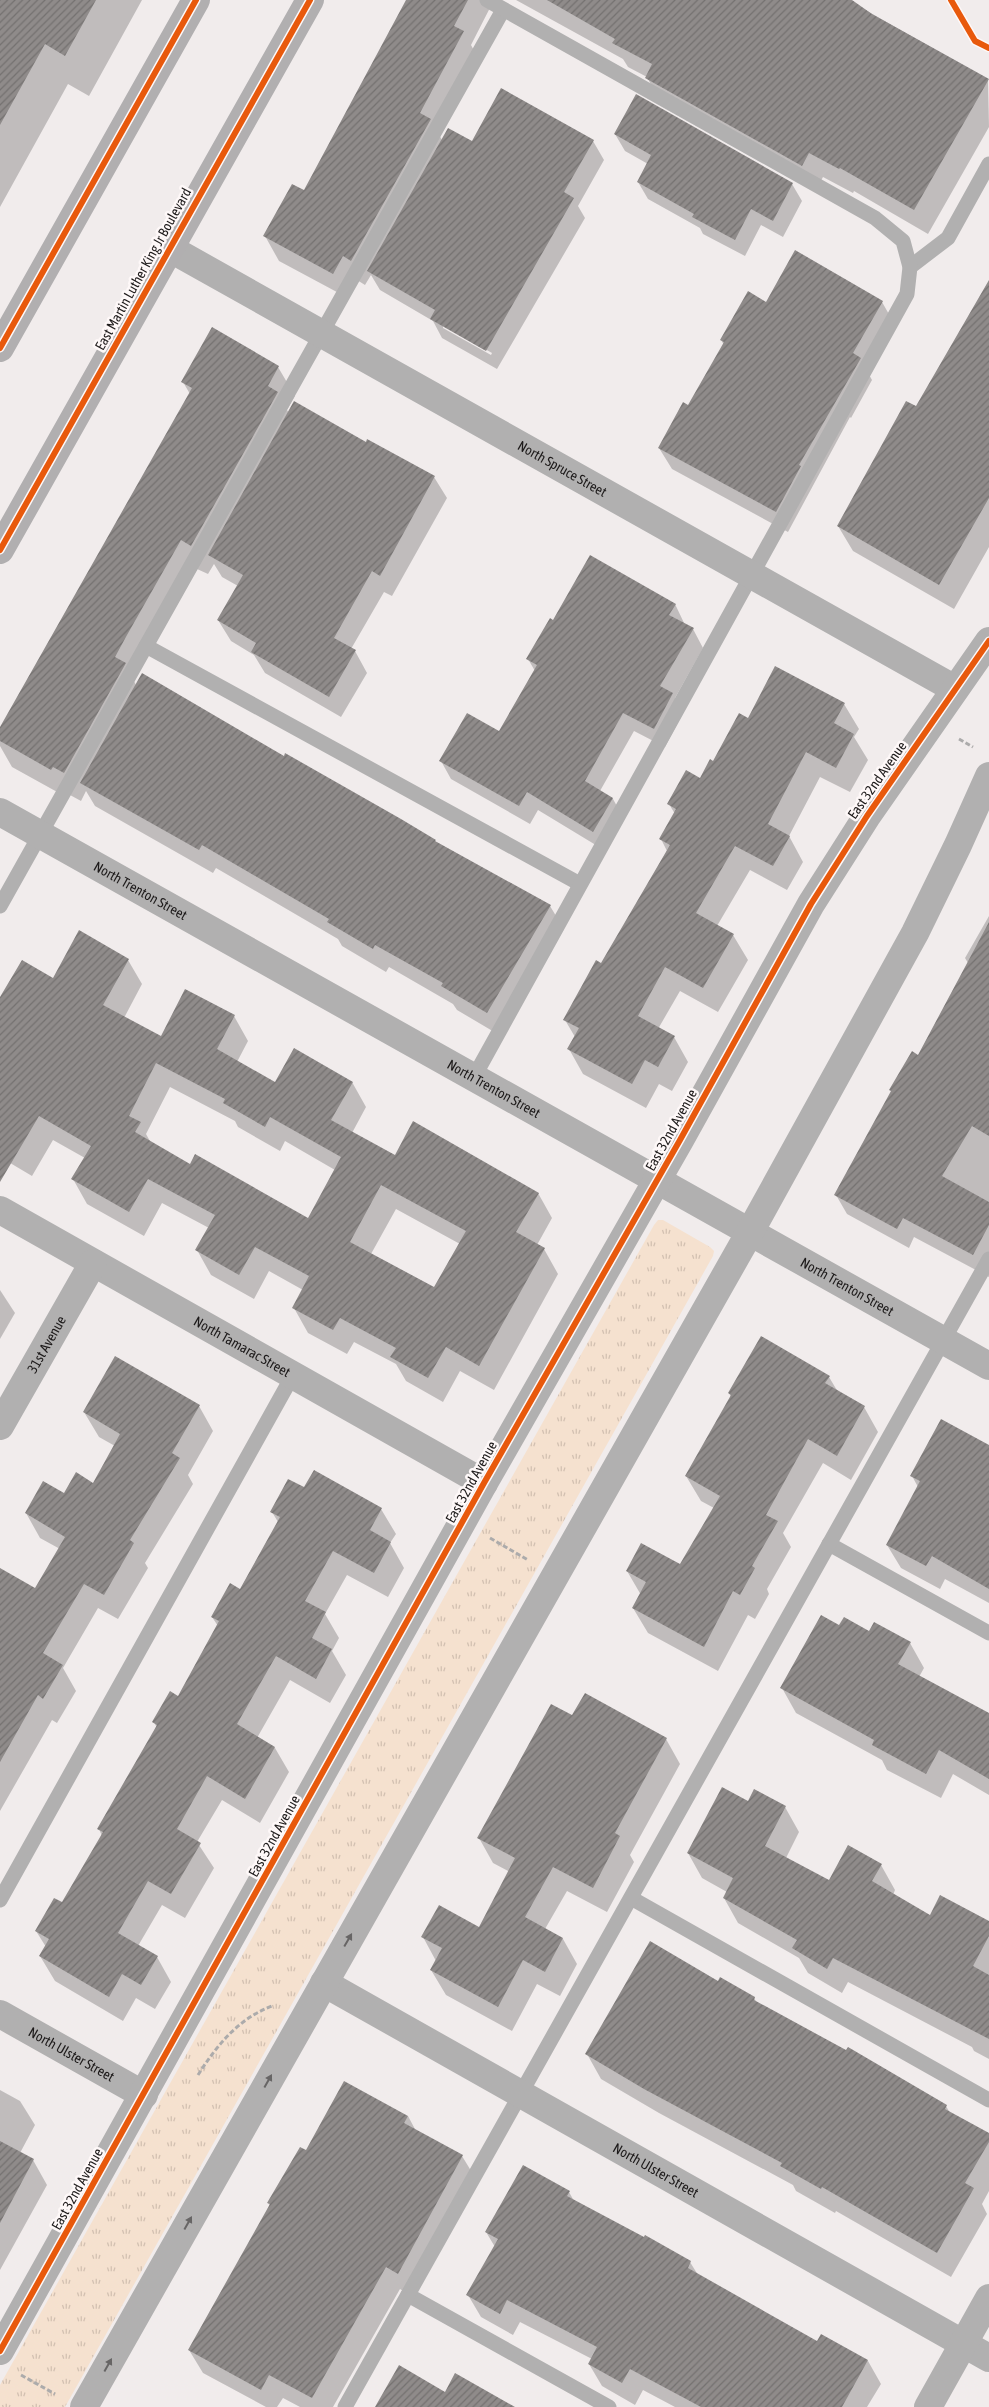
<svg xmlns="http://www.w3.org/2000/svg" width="989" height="2407" viewBox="0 0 989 2407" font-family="'Asap Condensed',sans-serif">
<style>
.grass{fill:url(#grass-tufts)}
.shadow{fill:#0003;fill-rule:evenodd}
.building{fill:url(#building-hatch);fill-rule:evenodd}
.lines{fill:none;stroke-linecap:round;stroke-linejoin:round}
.path{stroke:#acabab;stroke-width:3;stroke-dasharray:5 2.5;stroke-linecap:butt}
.lane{stroke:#b1b0b0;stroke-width:15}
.street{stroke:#b1b0b0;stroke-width:28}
.secondary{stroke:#b1afb0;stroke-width:28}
.cycleway-casing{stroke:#fef8f8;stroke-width:9}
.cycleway{stroke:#e8590c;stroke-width:6}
.oneway{fill:#676565}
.labels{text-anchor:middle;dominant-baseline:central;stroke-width:5;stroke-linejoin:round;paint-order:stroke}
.street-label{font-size:14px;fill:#1d1a1a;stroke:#fef8f8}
</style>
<defs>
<pattern id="grass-tufts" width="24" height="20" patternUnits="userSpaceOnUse" patternTransform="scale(1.25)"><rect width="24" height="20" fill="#f5e1cf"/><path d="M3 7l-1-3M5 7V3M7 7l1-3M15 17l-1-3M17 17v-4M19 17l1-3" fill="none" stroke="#d2c0b1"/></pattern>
<pattern id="building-hatch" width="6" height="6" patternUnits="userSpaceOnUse" patternTransform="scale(1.25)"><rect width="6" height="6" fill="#8f8b8a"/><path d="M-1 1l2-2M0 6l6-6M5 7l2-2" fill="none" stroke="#747170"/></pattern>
</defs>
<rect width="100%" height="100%" fill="#f1ecec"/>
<polygon class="grass" points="658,1220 663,1220 710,1247 714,1251 713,1256 65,2407 0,2407 0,2385 654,1225"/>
<g class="shadow">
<polygon points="0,0 142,0 89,96 68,84 0,207"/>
<path d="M408,0h86l-23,45 6,11 -40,75 5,9 30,3 121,-2 11,19 -26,46 7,12 -88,151 -55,-31 -9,-17 -53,-31 -9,-15 -6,10 -8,-5 -9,18 -69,-37 -14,-25 40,-44zM443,325l49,28 -1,2 -48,-27z"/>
<polygon points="516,0 848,0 988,80 989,127 928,234 854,191 853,193 823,177 816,190 660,102 647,77 628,67 623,59"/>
<polygon points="615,134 792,184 802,201 783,237 761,225 745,256 703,234 700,228 648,199 638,182 648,164 625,151"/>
<polygon points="989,281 989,547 954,609 853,551 838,526 916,408"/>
<polygon points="882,302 894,323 867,371 872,380 851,418 850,417 788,532 672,469 659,448 689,407 724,345 721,340"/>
<polygon points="278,367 295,396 287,410 289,413 366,443 434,477 447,498 392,596 384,592 351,649 355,651 367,673 341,717 265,673 254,655 231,641 218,620 238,586 222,577 214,564 208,574 197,569 134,681 136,685 285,757 550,906 564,929 501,1036 457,1010 453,1004 389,967 386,972 342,946 338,939 216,868 213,873 95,806 86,791 81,801 70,795 68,798 12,767 0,746 0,729 190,394 183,382"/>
<polygon points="675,604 685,625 693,629 703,648 675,698 683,713 665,747 634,731 600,791 613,799 623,817 604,850 538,810 530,824 451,779 441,761 499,733 535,671 528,659 554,622"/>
<polygon points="844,704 859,729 854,737 868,760 850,792 820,777 789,836 803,862 787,890 750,870 717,926 733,935 748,960 718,1012 680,991 658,1029 674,1037 688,1062 672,1091 659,1084 646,1108 583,1074 569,1049 575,1037 565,1020 602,964 667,851 661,839 675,814 669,804 700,780 749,719"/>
<polygon points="989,916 989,1277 914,1237 909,1248 847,1214 836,1195 918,1056 968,963 965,958"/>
<path d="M128,960l14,24 -18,34 37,19 73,-21 14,25 -11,21 38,22 77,-2 14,25 -14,26 43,24 143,36 14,25 -15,27 7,4 14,25 -64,116 -34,-19 -17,31 -37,-21 -10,-17 -42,-22 -7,12 -39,-21 -14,-25 9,-18 -34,-19 -15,28 -43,-24 -14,-25 12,-22 -47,-25 -18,33 -57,-32 -14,-25 12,-21 -32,-18 -21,36 -32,-19v-158l53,-20zM170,1087l65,34 3,6 42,24 5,-10 50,29 -26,49 -118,-54 -40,-22 -5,-9zM396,1209l64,35 -25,44 -64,-34z"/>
<polygon points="0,1290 15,1313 0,1339"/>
<polygon points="829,1377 838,1392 864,1407 878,1432 851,1480 823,1463 783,1533 791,1547 767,1589 769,1594 755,1619 748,1615 718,1671 648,1633 633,1608 641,1595 627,1571 681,1565 714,1508 701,1501 686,1476 731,1397 729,1393"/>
<polygon points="199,1406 213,1431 188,1475 193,1484 145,1563 148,1568 118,1619 98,1608 63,1668 76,1691 57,1723 52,1720 0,1811 0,1587 36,1590 60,1549 40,1538 26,1513 64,1494 94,1484 115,1446 99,1437 84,1412"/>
<polygon points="989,1447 989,1603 945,1579 940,1589 901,1568 887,1545 918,1487 912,1476"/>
<polygon points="305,1489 381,1509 396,1534 390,1543 404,1568 388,1597 347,1575 325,1614 339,1638 332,1651 346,1675 330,1703 290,1680 257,1738 275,1748 289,1772 260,1823 222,1800 197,1842 214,1868 185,1918 162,1905 138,1946 157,1957 171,1982 155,2009 136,1998 123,2021 55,1981 40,1956 46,1947 36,1931 63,1904 102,1836 99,1829 157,1728 154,1722 178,1697 218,1626 212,1617 240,1590 278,1522 272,1512"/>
<polygon points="840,1627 910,1643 924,1668 919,1677 989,1714 989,1795 953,1774 941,1798 887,1770 882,1760 796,1713 782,1688"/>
<polygon points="573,1717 666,1739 680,1764 630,1855 634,1862 607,1912 567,1891 545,1929 563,1939 577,1964 560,1996 537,1984 512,2031 446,1995 431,1970 436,1961 423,1937 480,1929 510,1872 493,1863 479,1838"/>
<polygon points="748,1802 785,1807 799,1832 786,1858 829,1881 881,1865 895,1890 893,1895 930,1916 989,1923 989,2059 974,2051 972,2047 848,1982 842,1993 808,1973 799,1958 738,1923 724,1898 727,1892 702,1878 688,1853"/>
<polygon points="718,1983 754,1998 757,2003 946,2106 950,2113 989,2135 989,2191 982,2204 987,2214 951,2277 836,2211 835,2213 796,2191 793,2185 659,2113 601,2079 587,2054"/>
<polygon points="0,2090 20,2101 35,2125 20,2153 33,2160 47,2185 0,2270"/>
<polygon points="408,2116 416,2131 462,2156 476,2179 411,2296 400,2289 333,2407 300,2407 283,2398 277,2407 266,2407 203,2373 189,2350 270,2206 268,2203"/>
<polygon points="569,2192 574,2201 690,2262 698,2275 818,2343 822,2335 868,2361 881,2384 867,2407 675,2407 643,2390 635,2405 602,2386 589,2364 592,2359 520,2322 513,2335 481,2317 468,2295 495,2247 486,2232"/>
</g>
<g class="building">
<polygon points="0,0 96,0 65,56 45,44 0,125"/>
<polygon points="406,0 468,0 454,26 464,31 420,113 431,119 351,261 343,256 333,274 263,236 292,184 304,190"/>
<polygon points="547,0 852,0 872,14 989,79 914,210 840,168 839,169 809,153 802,166 645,78 652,64 612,43 615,39"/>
<polygon points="501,88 594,140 564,192 574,198 486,351 430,319 435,310 367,271 448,128 472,141"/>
<polygon points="636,94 793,183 773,221 751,209 735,240 692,217 694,214 637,182 651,155 614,134"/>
<polygon points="795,250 883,301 853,353 861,358 799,465 801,466 776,512 658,448 683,402 688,405 724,342 720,340 748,291 766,302"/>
<polygon points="989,280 989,498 939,585 837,526 906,401 916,406"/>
<polygon points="212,327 279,366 268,386 278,392 191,546 181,540 127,635 115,657 126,663 64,773 53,767 51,770 0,741 0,727 192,388 181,382"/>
<polygon points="294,401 366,442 367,439 435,476 380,576 372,571 334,638 356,650 329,697 251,652 256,643 217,620 243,575 208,555"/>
<polygon points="590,555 676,604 669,615 694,628 660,686 673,693 654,729 623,713 585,781 613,798 593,832 527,792 519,806 439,761 467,713 499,731 537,665 526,659 550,618 553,620"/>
<polygon points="775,666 845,703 834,723 854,734 836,768 806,752 768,824 790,836 773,866 735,846 696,913 734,934 703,988 665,967 638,1016 675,1036 658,1067 645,1060 632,1084 567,1049 579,1028 563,1020 596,960 601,963 670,845 659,839 676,809 667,804 686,770 700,778 710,759 713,761 739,713 748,718"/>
<polygon points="142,673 284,756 285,753 401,819 436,840 435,841 551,905 487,1013 441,986 443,983 375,945 373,949 327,922 329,919 202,845 199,850 80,783"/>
<polygon points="989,922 989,1136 972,1126 942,1176 989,1202 989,1225 973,1255 903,1218 897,1229 834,1195 891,1091 889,1090 912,1051 918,1055"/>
<path d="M79,930l50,29 -26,46 58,31 24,-47 50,26 -18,34 58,33 19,-34 59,34 -22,38 64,35 18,-34 126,72 -23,39 29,16 -66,118 -33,-19 -18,31 -38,-21 6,-9 -56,-30 -7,12 -41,-22 17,-32 -54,-29 -16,28 -44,-25 20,-35 -67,-36 -19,33 -58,-33 20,-33 -52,-30 -39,66v-185l22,-37 31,18zM156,1063l69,36 -2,4 42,24 5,-10 71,40 -33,61 -113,-64 -5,10 -55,-32 6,-10 -12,-6zM381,1185l85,46 -32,56 -84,-45z"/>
<polygon points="761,1336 830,1376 825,1383 865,1406 837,1456 808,1439 766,1515 778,1521 752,1566 755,1568 740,1595 733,1591 704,1647 632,1608 646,1582 626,1571 641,1543 680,1564 720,1496 685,1476 731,1395 728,1393"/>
<polygon points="115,1356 200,1405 172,1453 180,1458 130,1540 134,1543 104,1595 84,1584 43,1653 63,1665 43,1699 38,1695 0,1762 0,1568 35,1588 65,1537 25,1513 43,1481 64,1493 76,1472 93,1483 120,1434 83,1412"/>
<polygon points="941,1419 989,1445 989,1589 932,1556 926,1566 886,1545 920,1481 910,1476"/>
<polygon points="314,1470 382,1508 370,1530 391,1542 374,1573 333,1551 305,1601 326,1612 312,1638 332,1649 316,1679 276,1656 237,1724 275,1747 245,1799 207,1776 177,1829 201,1843 171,1894 148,1881 118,1933 158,1956 141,1985 122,1974 109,1997 39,1956 49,1939 35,1931 54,1898 62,1902 103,1832 97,1829 157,1725 152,1722 170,1691 178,1696 219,1621 211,1617 230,1583 240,1589 280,1517 270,1512 288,1479 304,1487"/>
<polygon points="821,1615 839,1625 844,1617 869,1631 874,1622 911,1642 898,1664 989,1713 989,1779 939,1750 926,1774 872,1745 874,1740 780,1688"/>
<polygon points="585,1693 667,1738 615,1833 620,1836 593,1888 553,1867 525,1917 563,1938 545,1972 523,1960 498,2007 430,1970 442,1948 421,1937 439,1905 479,1927 515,1858 477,1838 551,1704 572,1715"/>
<polygon points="722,1787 748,1801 754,1789 786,1806 765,1846 829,1880 848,1845 882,1864 872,1881 930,1915 940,1895 989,1921 989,1936 973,1966 989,1975 989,2039 833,1958 827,1969 792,1948 797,1940 723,1898 733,1878 687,1853"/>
<polygon points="650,1941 718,1981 720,1977 755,1997 754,2000 846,2050 848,2047 947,2105 945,2109 989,2133 989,2142 965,2183 974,2188 937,2253 822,2187 821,2189 780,2166 782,2163 644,2089 585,2054"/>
<polygon points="344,2081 408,2116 404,2123 463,2155 398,2274 386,2267 312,2398 269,2375 261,2390 188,2350 270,2204 267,2203 300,2147 306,2150"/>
<polygon points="0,2141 34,2159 0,2223"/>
<polygon points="523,2165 570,2191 567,2196 644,2237 645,2235 691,2261 688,2268 817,2341 821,2334 868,2360 842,2407 701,2407 630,2369 622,2383 588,2364 597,2347 507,2300 500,2314 466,2295 498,2239 485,2232"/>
<polygon points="399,2365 445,2392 455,2373 515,2407 375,2407"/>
</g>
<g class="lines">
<g class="path">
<polyline points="959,739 973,747"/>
<polyline points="490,1538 528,1560"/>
<path d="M198,2075c19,-30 40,-56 74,-69"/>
<polyline points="21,2375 55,2394"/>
</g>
<g class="lane">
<polyline points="910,267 948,238 989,164"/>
<polyline points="146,646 580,884"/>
<polyline points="0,906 503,10"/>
<polyline points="474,1077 907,294 910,267 903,241 875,218 487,0"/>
<polyline points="829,1544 989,1633"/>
<polyline points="631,1898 989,2100"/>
<polyline points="0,1900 293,1375"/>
<polyline points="408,2295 609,2407"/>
<polyline points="345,2407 989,1259"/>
</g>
<g class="street">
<path id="s1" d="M169,248l786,441"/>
<path id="s2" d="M0,812l989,554"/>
<path id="s3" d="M0,1210l484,273"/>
<path id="s4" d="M0,1426l93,-163"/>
<path id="s5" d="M324,1983l665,375"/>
<path id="s6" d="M0,2014l144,81"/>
<polyline points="0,2351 484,1483 680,1140 811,904 867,816 989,641"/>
<polyline points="84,2407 750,1232 915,933 958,845 989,776"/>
<polyline points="928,2407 989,2298"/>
</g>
<g class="secondary">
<polyline points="0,348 196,0"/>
<polyline points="0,550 310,0"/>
</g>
<g class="cycleway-casing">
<g id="cycleway">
<polyline points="951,0 975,41 989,48"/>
<polyline points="0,348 196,0"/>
<polyline points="0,550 310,0"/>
<polyline points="0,2351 484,1483 680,1140 811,904 867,816 989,641"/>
</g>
</g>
<use href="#cycleway" class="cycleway"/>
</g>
<defs><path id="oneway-solid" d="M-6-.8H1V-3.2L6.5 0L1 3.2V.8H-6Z" transform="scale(1.25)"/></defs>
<g class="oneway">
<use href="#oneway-solid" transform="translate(348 1940) rotate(-60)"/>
<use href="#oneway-solid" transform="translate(268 2081) rotate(-61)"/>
<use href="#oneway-solid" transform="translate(188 2223) rotate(-61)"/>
<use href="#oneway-solid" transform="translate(108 2365) rotate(-61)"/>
</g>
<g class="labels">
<g class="street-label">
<text transform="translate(143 269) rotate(-61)">East Martin Luther King Jr Boulevard</text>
<text stroke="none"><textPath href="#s1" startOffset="451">North Spruce Street</textPath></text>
<text transform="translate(877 780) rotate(-55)">East 32nd Avenue</text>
<text stroke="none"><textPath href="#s2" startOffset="161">North Trenton Street</textPath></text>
<text stroke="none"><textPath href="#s2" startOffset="566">North Trenton Street</textPath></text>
<text transform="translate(671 1130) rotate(-61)">East 32nd Avenue</text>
<text stroke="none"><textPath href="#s2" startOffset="971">North Trenton Street</textPath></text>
<text stroke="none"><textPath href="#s4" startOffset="94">31st Avenue</textPath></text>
<text stroke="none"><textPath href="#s3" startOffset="278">North Tamarac Street</textPath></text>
<text transform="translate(471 1482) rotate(-61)">East 32nd Avenue</text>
<text transform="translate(274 1836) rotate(-61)">East 32nd Avenue</text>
<text stroke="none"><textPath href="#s6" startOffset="82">North Ulster Street</textPath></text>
<text stroke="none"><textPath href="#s5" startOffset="381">North Ulster Street</textPath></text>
<text transform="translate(77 2189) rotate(-61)">East 32nd Avenue</text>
</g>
</g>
</svg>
